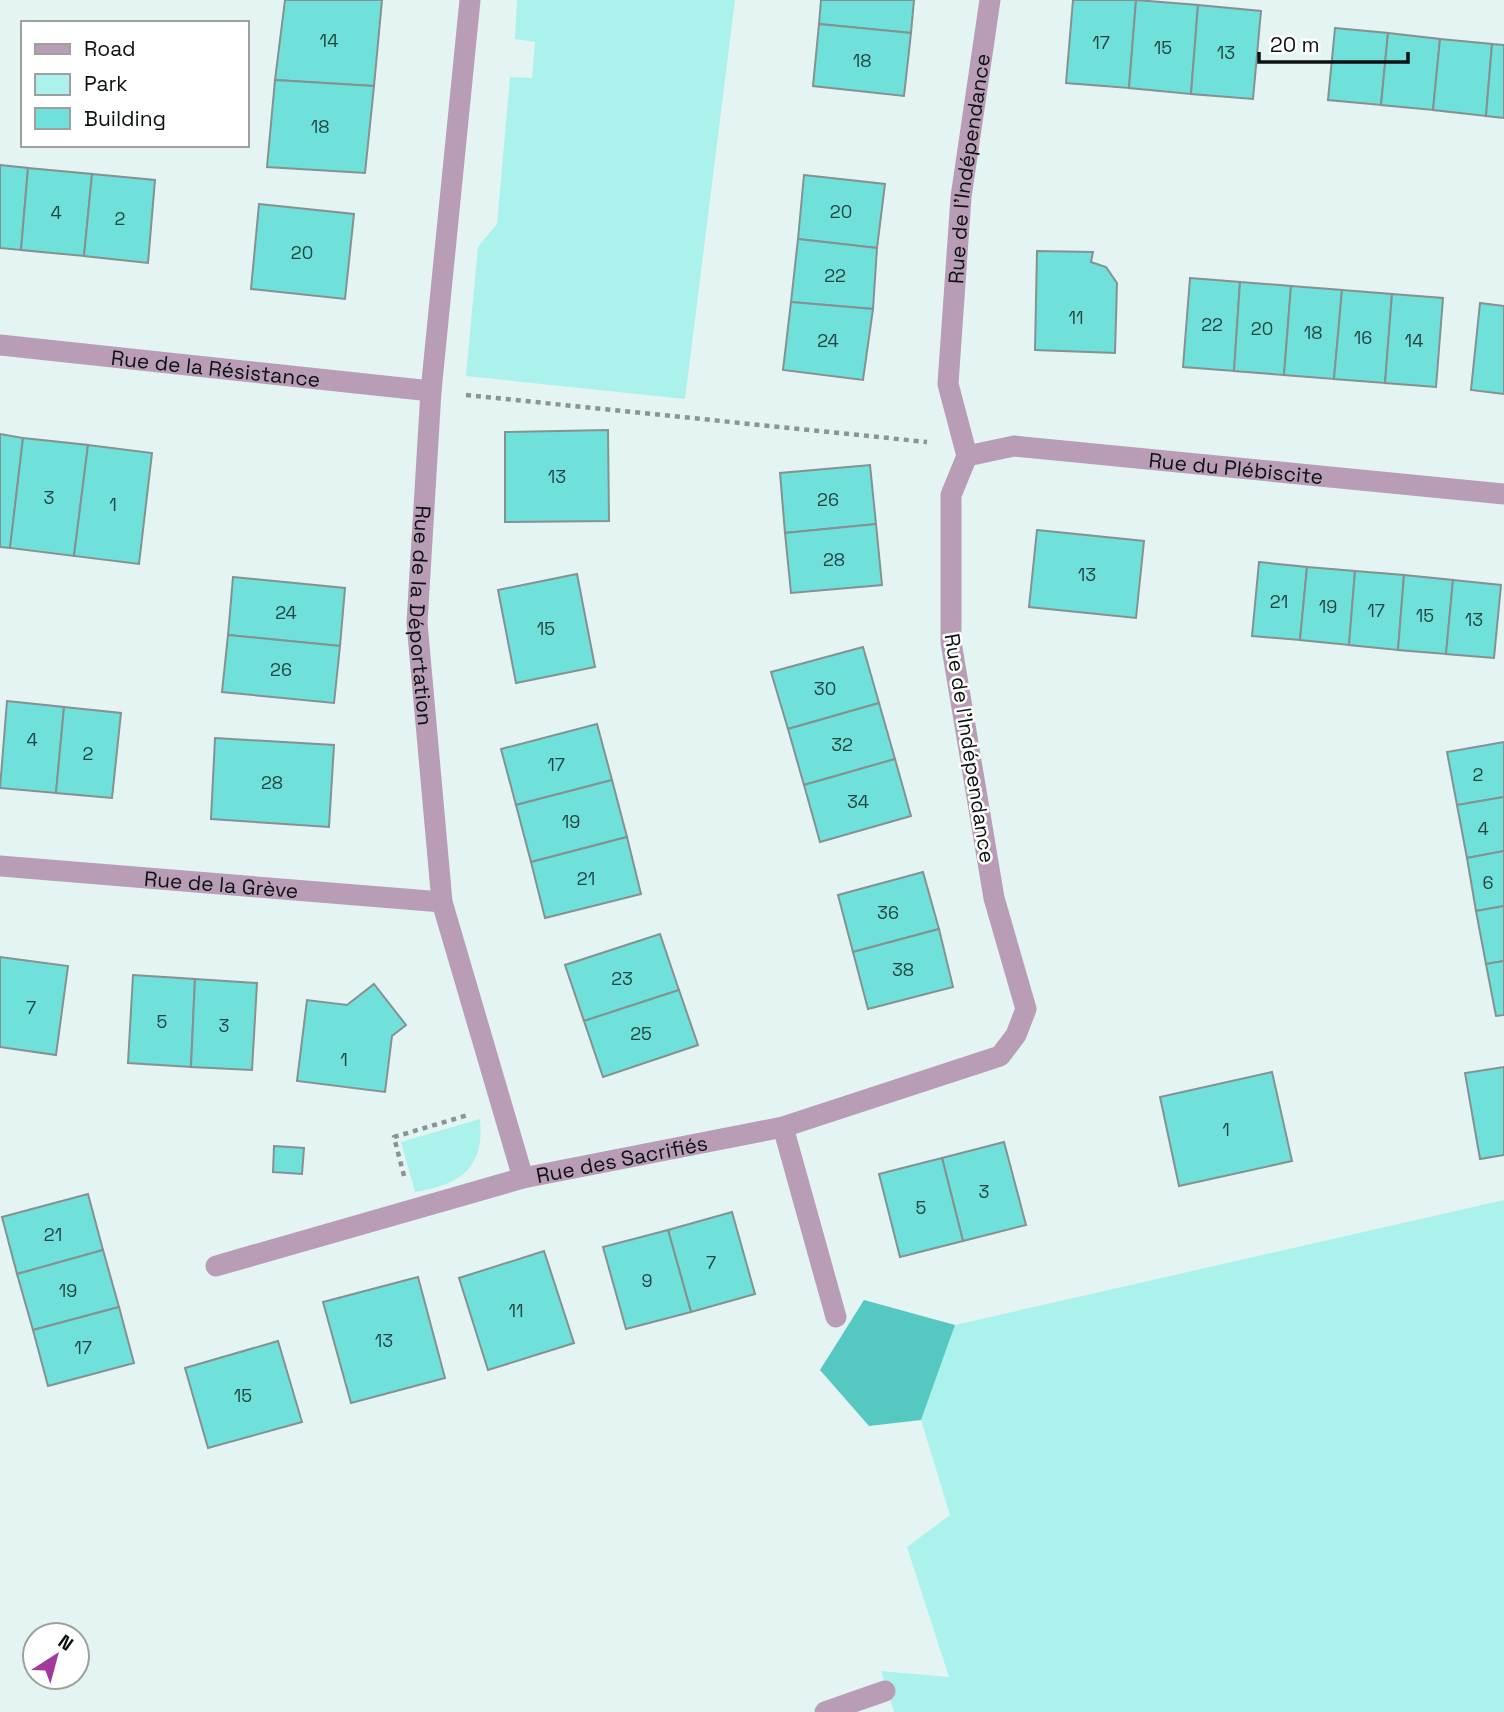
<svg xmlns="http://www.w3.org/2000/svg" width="1504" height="1712" viewBox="0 0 1504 1712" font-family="'Space Grotesk',sans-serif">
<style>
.green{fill:#abf1ec}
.forest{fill:#55c8c2}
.building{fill:#6fe0da;stroke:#849291;stroke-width:2}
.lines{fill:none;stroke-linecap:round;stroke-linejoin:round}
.path{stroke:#899493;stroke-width:4.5;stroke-dasharray:5 5;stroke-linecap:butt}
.street{stroke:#b99db6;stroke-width:21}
.labels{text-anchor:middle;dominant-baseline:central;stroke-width:5;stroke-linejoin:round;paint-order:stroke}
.number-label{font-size:18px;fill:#254543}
.street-label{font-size:21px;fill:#0c1111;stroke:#fff}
</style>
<rect width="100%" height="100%" fill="#e4f4f2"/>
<g class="green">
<polygon points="517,0 735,0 685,399 466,376 478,247 497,224 510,77 532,78 535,42 515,39"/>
<path d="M480,1119c5,49 -20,66 -65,73l-14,-50z"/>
<polygon points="1504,1200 1504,1712 894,1712 881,1671 949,1677 907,1547 950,1515 921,1420 955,1325"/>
</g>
<polygon class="forest" points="864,1300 955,1325 921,1420 869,1426 820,1370"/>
<g class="building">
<polygon points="285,0 382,0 374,86 275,80"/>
<polygon points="821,0 914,0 911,33 819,24"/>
<polygon points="1073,0 1136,0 1129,88 1066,83"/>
<polygon points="1136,0 1198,5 1191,94 1129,88"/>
<polygon points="1198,5 1261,11 1253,99 1191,94"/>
<polygon points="819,24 911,33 904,96 813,86"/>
<polygon points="1335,28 1388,33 1381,105 1328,100"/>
<polygon points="1388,33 1440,39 1433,110 1381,105"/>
<polygon points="1440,39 1492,44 1486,116 1433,110"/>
<polygon points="1492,44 1504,45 1504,118 1486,116"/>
<polygon points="275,80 374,86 365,173 267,167"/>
<polygon points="0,165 28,168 21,250 0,248"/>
<polygon points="28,168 92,174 84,256 21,250"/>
<polygon points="92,174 155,180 148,263 84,256"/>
<polygon points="804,175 885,184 877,248 798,239"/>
<polygon points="259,204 354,214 345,299 251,289"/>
<polygon points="798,239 877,248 873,309 791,302"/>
<polygon points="1037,251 1093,252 1091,262 1106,267 1117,283 1115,353 1035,350"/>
<polygon points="1190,278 1240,282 1234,371 1183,367"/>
<polygon points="1240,282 1291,286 1284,375 1234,371"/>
<polygon points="1291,286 1342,290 1334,379 1284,375"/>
<polygon points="1342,290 1392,294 1385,383 1334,379"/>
<polygon points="1392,294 1443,298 1436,387 1385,383"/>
<polygon points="791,302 873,309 863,380 783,370"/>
<polygon points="1480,303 1504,306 1504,394 1471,390"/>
<polygon points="608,430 609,521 505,522 505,432"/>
<polygon points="0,434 23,438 10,548 0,547"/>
<polygon points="23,438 88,445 74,556 10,548"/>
<polygon points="88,445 152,453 139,564 74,556"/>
<polygon points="870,465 876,524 785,533 780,473"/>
<polygon points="876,524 882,585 791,593 785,533"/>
<polygon points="1037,530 1144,541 1136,618 1029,607"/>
<polygon points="1259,562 1307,567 1300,640 1252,636"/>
<polygon points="1307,567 1355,571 1349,645 1300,640"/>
<polygon points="1355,571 1404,575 1398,650 1349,645"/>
<polygon points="577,574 595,667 516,683 498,590"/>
<polygon points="1404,575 1453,580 1446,654 1398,650"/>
<polygon points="233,577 345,588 340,646 228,635"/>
<polygon points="1453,580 1501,585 1494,658 1446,654"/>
<polygon points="228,635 340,646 334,703 222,692"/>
<polygon points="863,647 879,703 788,729 771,672"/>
<polygon points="7,701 64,707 56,793 0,788"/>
<polygon points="879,703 895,759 804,785 788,729"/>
<polygon points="64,707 121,713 112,798 56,793"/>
<polygon points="597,724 612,780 516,805 501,749"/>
<polygon points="215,738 334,745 329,827 211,819"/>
<polygon points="1504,742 1504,797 1457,805 1447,752"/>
<polygon points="895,759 911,816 820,842 804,785"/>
<polygon points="612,780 627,837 531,862 516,805"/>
<polygon points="1504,797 1504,851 1467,858 1457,805"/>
<polygon points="627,837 641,894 545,918 531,862"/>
<polygon points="1504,851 1504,906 1476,911 1467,858"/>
<polygon points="923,872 939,929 853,952 838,895"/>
<polygon points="1504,906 1504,961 1486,964 1476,911"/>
<polygon points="939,929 953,987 868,1009 853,952"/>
<polygon points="660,934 679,990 584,1021 565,965"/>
<polygon points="0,957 68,966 56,1055 0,1047"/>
<polygon points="1504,961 1504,1015 1496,1016 1486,964"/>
<polygon points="133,975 195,979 191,1067 128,1063"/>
<polygon points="195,979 257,983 252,1070 191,1067"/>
<polygon points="374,984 406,1025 392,1036 385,1092 297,1081 307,1000 347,1005"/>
<polygon points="679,990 698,1045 603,1077 584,1021"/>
<polygon points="1504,1067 1504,1155 1480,1159 1465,1073"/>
<polygon points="1272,1072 1292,1161 1179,1186 1160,1097"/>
<polygon points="1004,1142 1026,1225 963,1241 942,1158"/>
<polygon points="274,1146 304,1148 302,1174 273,1172"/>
<polygon points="942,1158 963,1241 900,1257 879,1174"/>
<polygon points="88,1194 103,1250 17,1274 2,1217"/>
<polygon points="732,1212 755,1294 691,1312 668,1230"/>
<polygon points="668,1230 691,1312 626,1329 603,1247"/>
<polygon points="103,1250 119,1307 33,1330 17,1274"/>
<polygon points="544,1251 574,1343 488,1370 459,1278"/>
<polygon points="418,1277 445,1378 351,1403 323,1302"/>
<polygon points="119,1307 134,1363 48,1386 33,1330"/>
<polygon points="278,1341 302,1422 208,1448 185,1368"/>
</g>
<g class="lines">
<g class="path">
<polyline points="466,395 927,442"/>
<polyline points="404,1176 394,1137 468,1115"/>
</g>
<g class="street">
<path id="s1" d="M470,0l-39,391 -14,232 25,279 81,276"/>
<path id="s2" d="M0,345l431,46"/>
<path id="s3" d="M967,456l47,-10 490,48"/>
<path id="s4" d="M0,866l442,36"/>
<polyline points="783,1127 836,1317"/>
<path id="s5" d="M216,1266l307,-88 260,-51 217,-71 16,-21 10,-26 -32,-111 -43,-256v-147l16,-39 -19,-72 13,-187 29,-197"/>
<polyline points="825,1712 885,1691"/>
</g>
</g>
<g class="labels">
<g class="number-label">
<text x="329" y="40">14</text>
<text x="1101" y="42">17</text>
<text x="1163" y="47">15</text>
<text x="1226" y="52">13</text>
<text x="862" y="60">18</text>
<text x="320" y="126">18</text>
<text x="841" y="211">20</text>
<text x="56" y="212">4</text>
<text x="120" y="218">2</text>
<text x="302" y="252">20</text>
<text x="835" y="275">22</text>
<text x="1076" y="317">11</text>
<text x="1212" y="324">22</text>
<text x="1262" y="328">20</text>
<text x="1313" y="332">18</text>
<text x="1363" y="337">16</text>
<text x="828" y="340">24</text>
<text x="1414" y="340">14</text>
<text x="557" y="476">13</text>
<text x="49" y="497">3</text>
<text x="828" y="499">26</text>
<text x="113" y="504">1</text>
<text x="834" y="559">28</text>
<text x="1087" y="574">13</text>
<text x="1279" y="601">21</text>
<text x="1328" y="606">19</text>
<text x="1376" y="610">17</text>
<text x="286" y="612">24</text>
<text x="1425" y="615">15</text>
<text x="1474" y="619">13</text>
<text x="546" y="628">15</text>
<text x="281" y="669">26</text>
<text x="825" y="688">30</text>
<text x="32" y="739">4</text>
<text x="842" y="744">32</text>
<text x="88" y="753">2</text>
<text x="556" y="764">17</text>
<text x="1478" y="774">2</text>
<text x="272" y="782">28</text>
<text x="858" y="801">34</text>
<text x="571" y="821">19</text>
<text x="1483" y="828">4</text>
<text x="586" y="878">21</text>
<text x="1488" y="882">6</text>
<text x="888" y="912">36</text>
<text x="903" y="969">38</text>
<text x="622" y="978">23</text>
<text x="31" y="1007">7</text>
<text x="162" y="1021">5</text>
<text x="224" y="1025">3</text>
<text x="641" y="1033">25</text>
<text x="344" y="1059">1</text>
<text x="1226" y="1129">1</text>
<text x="984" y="1191">3</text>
<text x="921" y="1207">5</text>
<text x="53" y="1234">21</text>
<text x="711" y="1262">7</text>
<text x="647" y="1280">9</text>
<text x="68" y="1290">19</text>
<text x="516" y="1310">11</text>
<text x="384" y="1340">13</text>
<text x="83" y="1347">17</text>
<text x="243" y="1395">15</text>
</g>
<g class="street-label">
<text stroke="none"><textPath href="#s5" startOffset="1722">Rue de l'Indépendance</textPath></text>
<text stroke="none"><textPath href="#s2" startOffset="217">Rue de la Résistance</textPath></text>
<text stroke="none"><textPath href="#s3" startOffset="271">Rue du Plébiscite</textPath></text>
<text stroke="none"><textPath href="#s1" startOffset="618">Rue de la Déportation</textPath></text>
<text transform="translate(970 748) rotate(81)">Rue de l'Indépendance</text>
<text stroke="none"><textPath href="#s4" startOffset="222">Rue de la Grève</textPath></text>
<text stroke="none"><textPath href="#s5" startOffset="420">Rue des Sacrifiés</textPath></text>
</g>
</g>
<rect x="21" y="21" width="228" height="126" fill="#ffffff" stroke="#9ea0a0" stroke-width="2"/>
<rect x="35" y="44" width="35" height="10" fill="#b99db6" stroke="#9ea0a0" stroke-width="2"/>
<text x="84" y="56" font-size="21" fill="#0c1111">Road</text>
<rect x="35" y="74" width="35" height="21" fill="#abf1ec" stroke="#9ea0a0" stroke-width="2"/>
<text x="84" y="91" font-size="21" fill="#0c1111">Park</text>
<rect x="35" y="108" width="35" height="21" fill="#6fe0da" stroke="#9ea0a0" stroke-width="2"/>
<text x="84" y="126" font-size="21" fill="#0c1111">Building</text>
<g transform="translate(56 1656) rotate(36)"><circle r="33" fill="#ffffff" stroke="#9ea0a0" stroke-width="2"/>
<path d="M0-5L12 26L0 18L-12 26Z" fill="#a23a9d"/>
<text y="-10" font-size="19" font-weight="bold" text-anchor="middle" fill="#0c1111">N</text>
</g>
<path d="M1259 52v10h149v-10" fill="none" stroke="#0c1111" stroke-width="3.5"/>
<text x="1270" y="52" font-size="21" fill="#0c1111" stroke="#ffffff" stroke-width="5" paint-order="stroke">20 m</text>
</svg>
